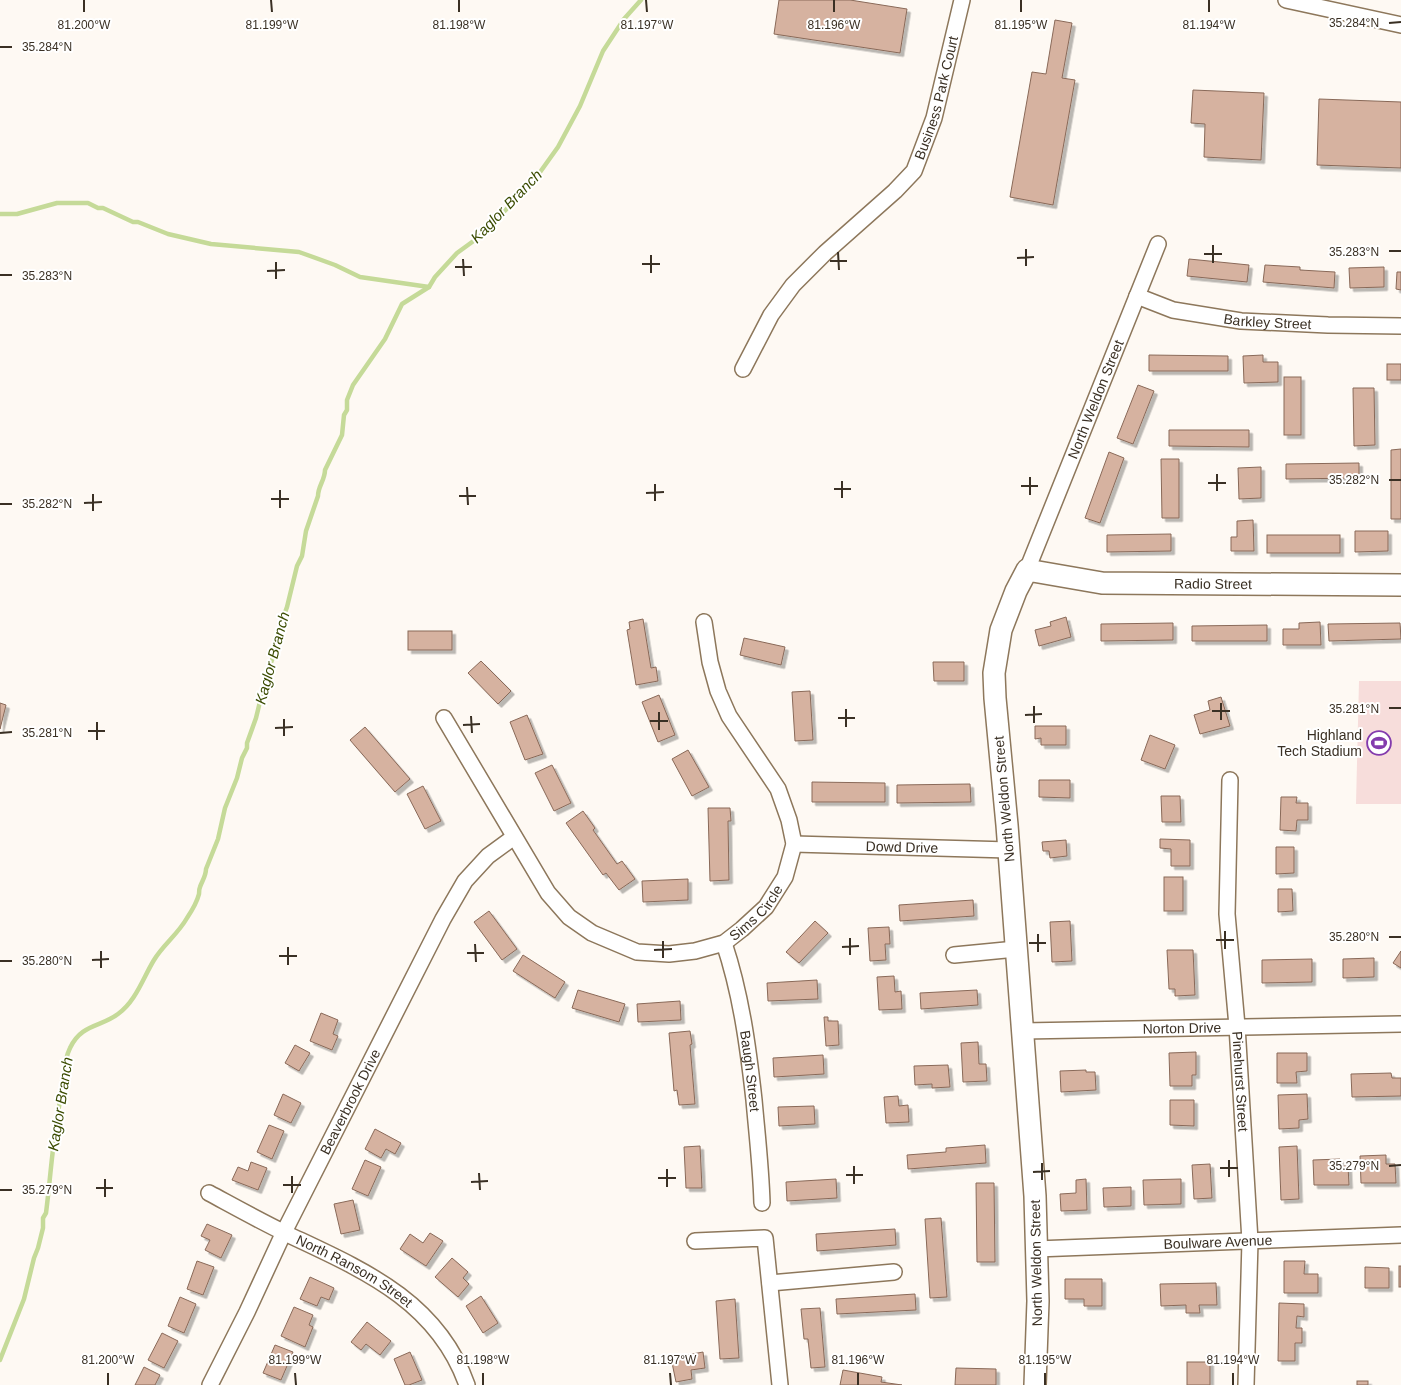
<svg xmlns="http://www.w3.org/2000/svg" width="1401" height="1385" viewBox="0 0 1401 1385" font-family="Arial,sans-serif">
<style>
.green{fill:#f7dddb}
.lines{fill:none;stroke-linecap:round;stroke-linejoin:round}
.stream{stroke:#c5da98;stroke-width:4.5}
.building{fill:#d6b2a0;stroke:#896958;filter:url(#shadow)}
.street-casing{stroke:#8d775b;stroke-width:18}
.secondary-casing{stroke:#8d775b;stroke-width:24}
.street{stroke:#fff;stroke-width:15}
.secondary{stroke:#fff;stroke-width:21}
.ticks{fill:none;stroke:#3a3024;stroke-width:2}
.labels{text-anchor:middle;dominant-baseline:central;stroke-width:4;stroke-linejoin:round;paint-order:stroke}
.street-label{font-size:14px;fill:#3a3024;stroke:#fff}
.poi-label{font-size:14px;fill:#3a3024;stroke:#fff;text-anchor:end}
.water-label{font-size:15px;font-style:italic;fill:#3a4b00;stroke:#fff}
.ticks-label{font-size:12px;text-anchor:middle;fill:#3a3024;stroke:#fff;stroke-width:4;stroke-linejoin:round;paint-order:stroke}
</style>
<defs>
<filter id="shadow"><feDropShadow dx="3.5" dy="3.5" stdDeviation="0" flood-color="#0004"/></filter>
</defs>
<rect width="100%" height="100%" fill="#fef9f3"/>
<polygon class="green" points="1359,681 1401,681 1401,804 1356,804"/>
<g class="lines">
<g class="stream">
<polyline points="0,214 17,214 57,203 88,203 98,208 103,208 133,222 138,222 168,234 211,244 299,252 335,265 360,277 429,287"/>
<path d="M0,1360l24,-61 10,-41 4,-10 5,-20v-10l3,-5c5,-39 7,-79 15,-117 4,-16 1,-32 9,-48 11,-24 31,-21 48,-34 18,-13 25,-36 36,-54 9,-15 24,-26 33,-42 4,-6 10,-16 12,-24 0,-2 0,-5 1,-7 2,-6 6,-11 6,-18l12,-30 7,-31 12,-30 5,-20 5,-10v-5l9,-25 10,-41 7,-20 5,-25 9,-25 10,-41 5,-10 4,-25 12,-35c0,-10 7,-16 7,-26l17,-35 2,-20 3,-5v-10l6,-15 32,-46 17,-35 27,-17 6,-10 22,-24 22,-16 54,-55 25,-35 22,-41 23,-55 21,-32 17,-19"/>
</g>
</g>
<g class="building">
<polygon points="779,0 850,0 907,9 900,53 774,34"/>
<polygon points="1055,20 1072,23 1062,78 1075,80 1053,205 1010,197 1032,72 1046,74"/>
<polygon points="1193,90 1264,93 1261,160 1204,157 1205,124 1191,123"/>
<polygon points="1319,99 1401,102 1401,168 1317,165"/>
<polygon points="1189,259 1249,265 1247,282 1187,276"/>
<polygon points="1265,265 1300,267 1300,270 1335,272 1334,288 1263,282"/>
<polygon points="1384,267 1384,287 1350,288 1349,268"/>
<polygon points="1397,272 1401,272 1401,290 1396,289"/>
<polygon points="1149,355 1228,356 1228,371 1149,371"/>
<polygon points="1263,355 1263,362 1278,362 1278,382 1244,383 1243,356"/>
<rect x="1387" y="364" width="14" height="16"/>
<rect x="1284" y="377" width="17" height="58"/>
<polygon points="1138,385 1154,391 1133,444 1117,438"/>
<polygon points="1353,388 1374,388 1375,445 1354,446"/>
<polygon points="1169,430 1249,430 1249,447 1169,446"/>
<polygon points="1401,449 1401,519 1391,519 1391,450"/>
<polygon points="1109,452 1124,458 1100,523 1085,518"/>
<polygon points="1161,459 1179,459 1179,518 1162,518"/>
<polygon points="1359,463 1359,478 1286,479 1286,464"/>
<polygon points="1261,467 1261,498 1239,499 1238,468"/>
<polygon points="1253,520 1254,551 1231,551 1231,537 1237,537 1237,521"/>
<polygon points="1355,531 1388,531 1388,551 1355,552"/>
<polygon points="1171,534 1171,551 1107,552 1107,535"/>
<rect x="1267" y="535" width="73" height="18"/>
<polygon points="1066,617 1071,637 1039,646 1035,630 1051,626 1050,622"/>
<polygon points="643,619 651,668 656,667 658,681 636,685 627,630 630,629 629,622"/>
<polygon points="1320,622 1321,645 1283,645 1283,629 1299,629 1299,623"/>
<polygon points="1173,623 1173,640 1101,641 1101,624"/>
<polygon points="1400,623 1401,639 1329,641 1328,624"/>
<polygon points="1267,625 1267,641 1192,641 1192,626"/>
<rect x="408" y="631" width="44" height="19"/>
<polygon points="744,638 785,647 781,665 740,655"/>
<polygon points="481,661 511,691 498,704 468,673"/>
<polygon points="933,662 964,662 964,681 934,681"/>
<polygon points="810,691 813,740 795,741 792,692"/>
<polygon points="659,695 675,735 658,742 642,702"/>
<polygon points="1221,697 1230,726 1200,734 1194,715 1210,710 1208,701"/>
<polygon points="0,703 6,705 0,729"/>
<polygon points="527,715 543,754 525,760 510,722"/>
<polygon points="1035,726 1066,726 1066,745 1041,745 1041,738 1035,739"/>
<polygon points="365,727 410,779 395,792 350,740"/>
<polygon points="1150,735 1175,745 1165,769 1141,760"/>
<polygon points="688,750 709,787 692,796 672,759"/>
<polygon points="552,765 571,803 554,811 535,773"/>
<polygon points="1039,780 1070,780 1070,798 1039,797"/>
<polygon points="812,782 885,783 885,802 812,802"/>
<polygon points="970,784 971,802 897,803 897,785"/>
<polygon points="423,786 441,821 425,829 407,794"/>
<polygon points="1161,796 1180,796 1181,822 1162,822"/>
<polygon points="1281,797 1297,797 1296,803 1308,803 1308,820 1297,820 1296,831 1280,830"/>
<polygon points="708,808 730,808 731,821 728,821 729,880 710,881"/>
<polygon points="583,811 595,828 593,830 617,864 622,861 635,879 619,890 606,873 603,875 566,823"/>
<polygon points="1160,839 1190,840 1190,866 1171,866 1171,849 1160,848"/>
<polygon points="1066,840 1067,856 1050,858 1049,851 1043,851 1042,842"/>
<polygon points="1276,847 1294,847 1294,873 1276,874"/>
<rect x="1164" y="877" width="19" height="34"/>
<polygon points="688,879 688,900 643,902 642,881"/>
<polygon points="1278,889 1292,889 1293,911 1278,912"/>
<polygon points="973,900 974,916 900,921 899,905"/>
<polygon points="489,911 517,949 502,960 474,922"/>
<polygon points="815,921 828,933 799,963 786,952"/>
<polygon points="1070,921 1072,961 1052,962 1050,922"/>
<polygon points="889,927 890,944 885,944 886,960 870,961 868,928"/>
<polygon points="1167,950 1193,950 1195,995 1175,996 1175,989 1169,989"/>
<polygon points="1401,951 1401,968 1393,963"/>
<polygon points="523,955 565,982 555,998 513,971"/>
<polygon points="1374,958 1374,977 1343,978 1343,959"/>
<polygon points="1312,959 1312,982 1262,983 1262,960"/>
<polygon points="894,976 895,992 901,991 902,1009 879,1010 877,977"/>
<polygon points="817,980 818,999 768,1001 767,983"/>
<polygon points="578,990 625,1004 619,1022 572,1008"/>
<polygon points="977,990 978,1005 921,1009 920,993"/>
<polygon points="680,1001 681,1020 638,1022 637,1004"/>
<polygon points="321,1013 338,1020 333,1034 338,1036 332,1050 310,1041"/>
<polygon points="824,1017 828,1017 828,1021 838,1021 839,1045 826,1046"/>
<polygon points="690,1031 692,1044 690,1045 695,1104 679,1105 677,1090 674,1091 669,1033"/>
<polygon points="978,1042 979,1064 986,1064 987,1081 963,1082 961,1043"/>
<polygon points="295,1045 310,1053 299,1071 285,1063"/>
<polygon points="1196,1052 1196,1075 1192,1075 1192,1086 1170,1086 1169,1053"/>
<polygon points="1277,1053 1307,1053 1307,1071 1296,1072 1297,1083 1277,1083"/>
<polygon points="823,1055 824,1074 774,1077 773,1058"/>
<polygon points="948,1065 950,1087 932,1088 932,1084 915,1085 914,1066"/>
<polygon points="1086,1070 1086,1072 1095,1072 1096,1090 1061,1092 1060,1071"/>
<polygon points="1391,1073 1392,1078 1401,1078 1401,1096 1352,1097 1351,1074"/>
<polygon points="283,1094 301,1103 291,1123 274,1115"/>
<polygon points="1307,1094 1308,1119 1299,1120 1299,1128 1279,1129 1278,1095"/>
<polygon points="898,1096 899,1106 908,1105 909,1122 886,1123 884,1097"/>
<polygon points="1170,1100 1194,1100 1194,1126 1170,1125"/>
<polygon points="814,1106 815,1124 779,1126 778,1107"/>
<polygon points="269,1125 284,1131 272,1159 257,1152"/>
<polygon points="375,1129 401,1143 395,1154 386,1149 381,1158 365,1149"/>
<polygon points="985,1145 986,1163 908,1169 907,1155 946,1152 946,1148"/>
<polygon points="700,1146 702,1188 686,1188 684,1147"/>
<polygon points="1297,1146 1299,1199 1281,1200 1279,1147"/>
<polygon points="1386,1155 1386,1164 1395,1164 1396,1183 1361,1183 1360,1156"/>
<polygon points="1340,1159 1340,1166 1348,1166 1349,1185 1314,1185 1313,1160"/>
<polygon points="365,1160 381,1167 368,1196 352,1189"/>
<polygon points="251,1162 267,1168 258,1190 232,1180 238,1167 248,1171"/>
<polygon points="1210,1164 1212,1198 1194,1199 1192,1165"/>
<polygon points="836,1179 837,1198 787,1201 786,1182"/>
<polygon points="1086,1179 1087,1210 1061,1211 1060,1194 1076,1193 1076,1180"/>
<polygon points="1181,1179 1181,1204 1144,1205 1143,1180"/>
<polygon points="976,1183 994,1183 995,1262 977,1262"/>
<polygon points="1131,1187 1131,1206 1104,1207 1103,1188"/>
<polygon points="353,1200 360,1230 341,1234 334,1204"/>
<polygon points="941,1218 947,1297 930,1298 925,1219"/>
<polygon points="207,1224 232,1235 221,1258 205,1250 210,1240 201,1236"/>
<polygon points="895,1229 896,1245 817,1251 816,1234"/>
<polygon points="430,1233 443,1241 426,1266 400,1249 410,1234 423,1243"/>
<polygon points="452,1258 468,1272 463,1278 469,1284 458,1297 435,1277"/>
<polygon points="197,1261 214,1267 203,1295 187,1289"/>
<polygon points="1284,1261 1305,1261 1304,1274 1318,1274 1318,1293 1284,1293"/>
<rect x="1399" y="1266" width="2" height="21"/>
<polygon points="1365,1267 1389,1268 1389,1288 1365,1288"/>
<polygon points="310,1277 334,1288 329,1300 321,1297 317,1306 300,1299"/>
<polygon points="1065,1279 1102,1279 1102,1306 1084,1306 1084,1299 1065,1299"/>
<polygon points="1216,1283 1217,1305 1199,1305 1200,1313 1186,1313 1186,1305 1161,1306 1160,1284"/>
<polygon points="915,1294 916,1310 837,1314 836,1299"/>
<polygon points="481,1296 498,1323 483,1333 466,1306"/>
<polygon points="180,1297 196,1304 184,1333 168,1326"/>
<polygon points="735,1299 739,1358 720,1359 716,1301"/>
<polygon points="1279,1303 1304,1304 1304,1317 1297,1316 1296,1328 1302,1328 1302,1343 1295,1343 1295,1361 1278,1361"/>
<polygon points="294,1307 313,1315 309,1325 313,1327 305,1347 281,1336"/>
<polygon points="820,1308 825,1367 811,1368 808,1339 804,1339 801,1309"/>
<polygon points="367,1322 391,1341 380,1355 366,1344 361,1350 351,1342"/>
<polygon points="162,1333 178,1341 164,1368 148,1360"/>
<polygon points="275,1345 293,1352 281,1380 263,1373"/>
<polygon points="410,1352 422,1380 409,1385 405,1385 394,1359"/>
<polygon points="703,1352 705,1368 691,1370 692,1379 676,1382 671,1358"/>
<rect x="1187" y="1362" width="23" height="23"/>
<polygon points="144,1367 160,1375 155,1385 135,1385"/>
<polygon points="956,1368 996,1369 996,1385 955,1385"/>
<polygon points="843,1370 882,1377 881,1382 902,1385 840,1385"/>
<rect x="1357" y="1381" width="11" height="4"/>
</g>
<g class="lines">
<g class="street-casing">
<g id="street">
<polyline points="1286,0 1401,25"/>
<path id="s1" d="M1137,296l36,14 68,11 87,4 73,1"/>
<path id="s2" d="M743,369l28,-54 22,-30 32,-32 70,-62 19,-20 20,-53 28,-118"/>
<path id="s3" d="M1027,570l131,-326"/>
<path id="s4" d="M444,718l104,175 21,24 23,16 45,19 32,2 26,-3 29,-8 18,-14 24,-22 19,-30 9,-33 -5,-24 -11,-31 -49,-73 -11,-25 -8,-29 -6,-40"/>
<path id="s5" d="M1230,780l-3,134 10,112 13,215 -4,144"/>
<path id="s6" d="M794,844l215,6"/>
<path id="s7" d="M724,943c17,51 24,103 30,157 3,34 7,68 8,103"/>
<polyline points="954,955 1016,949"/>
<path id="s8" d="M1023,1031l378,-7"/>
<path id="s9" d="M209,1193c26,14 51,28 78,41 74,35 150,66 180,151"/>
<polyline points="695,1241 765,1238 780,1385"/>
<path id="s10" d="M1036,1249l365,-14"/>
<polyline points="770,1283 894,1272"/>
<path id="s11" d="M210,1385l37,-73 37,-80 159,-313 22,-38 23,-25 26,-19"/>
</g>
</g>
<g class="secondary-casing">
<g id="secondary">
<path id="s12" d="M1035,1385l3,-84 -3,-105 -28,-371 -12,-127 -1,-25 7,-43 15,-39 11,-21 75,13 299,2"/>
</g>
</g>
<use href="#street" class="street"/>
<use href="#secondary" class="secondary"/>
</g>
<path class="ticks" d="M84,0v12M271,0l1,12M459,0v12M646,0l1,12M834,0v12M1021,0v12M1209,0v12M1389,23l12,-1M0,47h12M1213,245v18M1026,249v17M1389,251h12M838,252l1,18M1204,254h18M651,255v18M1017,258l17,-1M463,259l1,17M830,261h17M276,262v17M642,264h18M455,267h17M267,271l18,-1M0,275h12M1217,474v17M1030,477v18M1389,480h12M842,481v17M1208,483h18M655,484v17M1021,486h17M467,487l1,18M834,489h17M280,490v18M646,493l18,-1M93,494v17M459,496h17M271,499h18M84,503l18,-1M0,504h12M1221,703v17M1034,706v17M1389,708h12M846,709v18M1212,711h18M659,712v18M1025,715l17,-1M471,716l1,17M838,718h17M284,719v17M650,721h18M97,722v18M463,725l17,-1M275,728l18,-1M88,731h17M0,733l12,-1M1225,931v18M1038,934v18M1389,937h12M850,938v17M1216,940h18M663,941v17M1029,943h17M475,944l1,18M288,947v18M842,947l17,-1M654,950l18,-1M101,951v17M467,953h17M279,956h18M92,960l17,-1M0,961h12M1229,1160v17M1042,1163v17M854,1166v18M1389,1166l12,-1M1220,1168h18M667,1169v18M1033,1172l17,-1M479,1173l1,17M846,1175h17M292,1176v17M658,1178h18M105,1179v18M471,1182l17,-1M283,1185h18M96,1188h17M0,1190h12M108,1373v12M295,1373l1,12M483,1373v12M670,1373l1,12M858,1373v12M1045,1373v12M1233,1373v12"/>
<defs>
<g id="stadium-ring" transform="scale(1.25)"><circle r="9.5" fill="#fff" stroke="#833bad" stroke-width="1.5"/><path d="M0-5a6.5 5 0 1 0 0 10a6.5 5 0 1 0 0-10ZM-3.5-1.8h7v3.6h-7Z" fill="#833bad"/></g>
</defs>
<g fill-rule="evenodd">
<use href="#stadium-ring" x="1379" y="743"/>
</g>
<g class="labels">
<g class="street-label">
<text stroke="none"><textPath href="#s2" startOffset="341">Business Park Court</textPath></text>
<text stroke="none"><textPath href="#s1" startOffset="134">Barkley Street</textPath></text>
<text stroke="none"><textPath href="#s3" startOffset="184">North Weldon Street</textPath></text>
<text stroke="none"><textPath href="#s12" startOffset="1010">Radio Street</textPath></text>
<text transform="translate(1004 799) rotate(-95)">North Weldon Street</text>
<text stroke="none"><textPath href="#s6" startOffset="108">Dowd Drive</textPath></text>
<text stroke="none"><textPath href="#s4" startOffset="445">Sims Circle</textPath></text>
<text stroke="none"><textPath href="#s8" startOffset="159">Norton Drive</textPath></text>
<text stroke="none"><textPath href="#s7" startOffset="131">Baugh Street</textPath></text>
<text stroke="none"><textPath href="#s5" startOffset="302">Pinehurst Street</textPath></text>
<text stroke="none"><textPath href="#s11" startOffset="316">Beaverbrook Drive</textPath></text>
<text stroke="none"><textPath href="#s10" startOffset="182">Boulware Avenue</textPath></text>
<text transform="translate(1036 1263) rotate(-91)">North Weldon Street</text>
<text stroke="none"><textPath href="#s9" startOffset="165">North Ransom Street</textPath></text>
</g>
<g class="poi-label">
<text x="1362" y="735">Highland<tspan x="1362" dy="16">Tech Stadium</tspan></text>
</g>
<g class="water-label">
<text transform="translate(506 206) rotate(-46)">Kaglor Branch</text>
<text transform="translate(272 658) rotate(-75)">Kaglor Branch</text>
<text transform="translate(60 1104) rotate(-81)">Kaglor Branch</text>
</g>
</g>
<g class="ticks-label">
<text x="1354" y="27">35.284°N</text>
<text x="84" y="29">81.200°W</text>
<text x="272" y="29">81.199°W</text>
<text x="459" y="29">81.198°W</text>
<text x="647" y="29">81.197°W</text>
<text x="834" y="29">81.196°W</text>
<text x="1021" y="29">81.195°W</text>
<text x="1209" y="29">81.194°W</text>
<text x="47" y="51">35.284°N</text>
<text x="1354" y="256">35.283°N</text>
<text x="47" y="280">35.283°N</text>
<text x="1354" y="484">35.282°N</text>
<text x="47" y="508">35.282°N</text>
<text x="1354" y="713">35.281°N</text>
<text x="47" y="737">35.281°N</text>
<text x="1354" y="941">35.280°N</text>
<text x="47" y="965">35.280°N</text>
<text x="1354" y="1170">35.279°N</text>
<text x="47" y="1194">35.279°N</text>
<text x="108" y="1364">81.200°W</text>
<text x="295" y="1364">81.199°W</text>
<text x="483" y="1364">81.198°W</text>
<text x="670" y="1364">81.197°W</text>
<text x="858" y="1364">81.196°W</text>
<text x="1045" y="1364">81.195°W</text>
<text x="1233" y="1364">81.194°W</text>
</g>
</svg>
